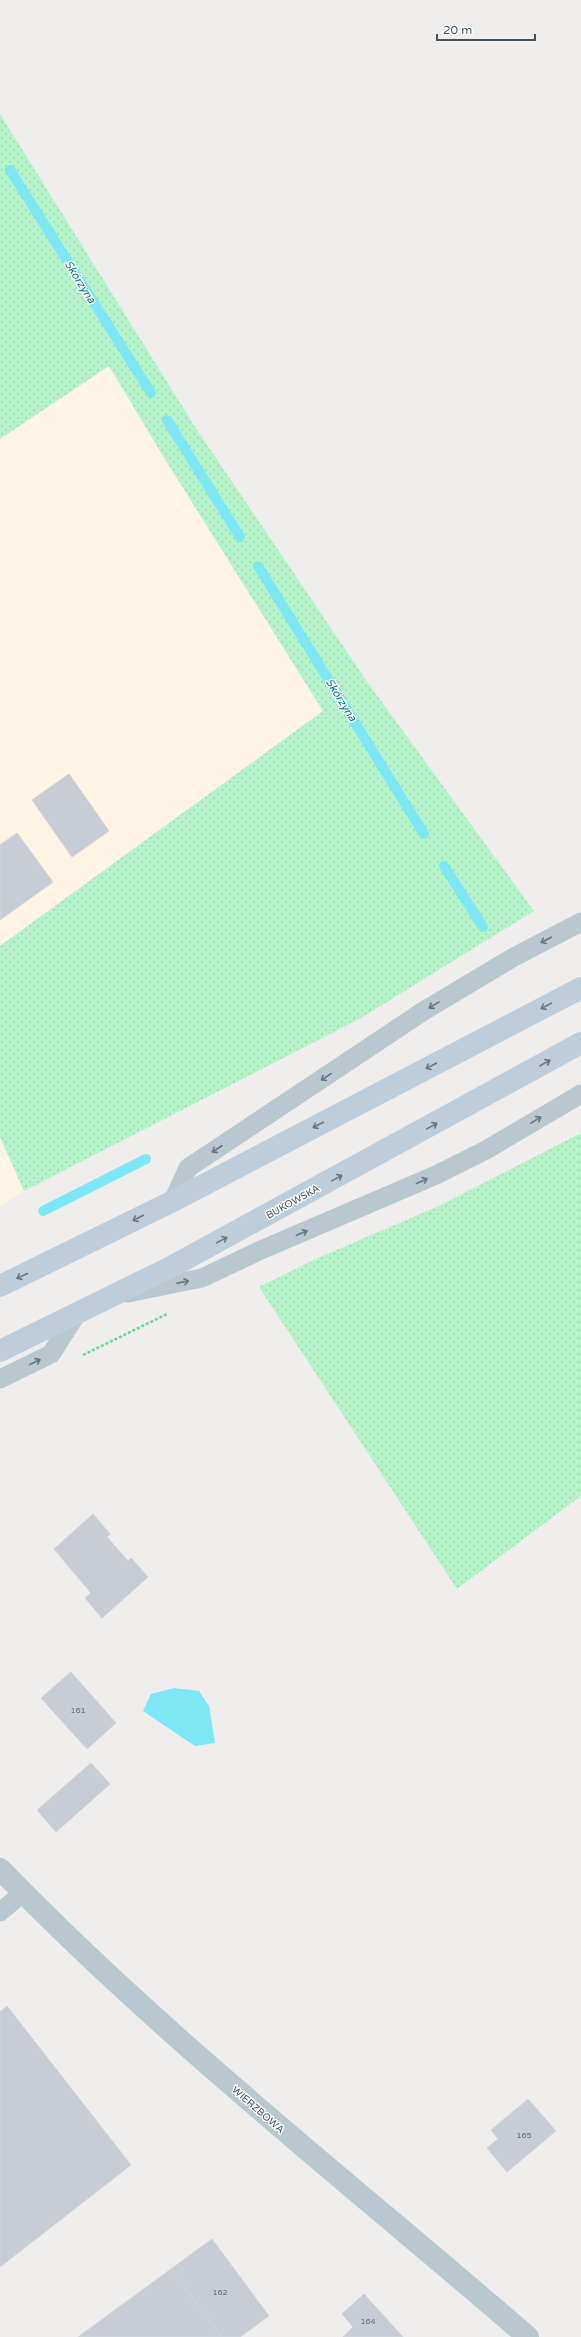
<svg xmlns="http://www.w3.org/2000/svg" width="581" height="2337" viewBox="0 0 581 2337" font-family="'Varela Round',sans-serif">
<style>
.commercial{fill:#fef4e3}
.grass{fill:url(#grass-dots)}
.water{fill:#7de7f6}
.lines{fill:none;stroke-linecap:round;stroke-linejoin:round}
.stream{stroke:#7de7f6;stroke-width:10}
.building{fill:#c8ccd4;stroke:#d0d4da}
.path{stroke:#69d697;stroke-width:2.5;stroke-dasharray:3 2;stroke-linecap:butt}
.lane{stroke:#b9c7ce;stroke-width:19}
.street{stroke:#b9c7ce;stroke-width:22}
.secondary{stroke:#bdcdd9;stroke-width:22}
.oneway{stroke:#66767f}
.oneway2{stroke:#687882}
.labels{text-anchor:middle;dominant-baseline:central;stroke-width:3;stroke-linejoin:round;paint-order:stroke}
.number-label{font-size:8px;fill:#64717b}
.street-label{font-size:10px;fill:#43535d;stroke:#fff}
.water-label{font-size:11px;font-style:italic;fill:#038193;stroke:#fff}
</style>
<defs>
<pattern id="grass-dots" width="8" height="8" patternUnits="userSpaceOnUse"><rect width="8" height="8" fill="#b5f4c8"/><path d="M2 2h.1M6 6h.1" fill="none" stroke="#9dd3ae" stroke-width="1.8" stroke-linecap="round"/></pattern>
</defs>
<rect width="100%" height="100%" fill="#f0eded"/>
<g class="commercial">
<polygon points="109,365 163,456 323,711 0,946 0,439"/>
<polygon points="0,1137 24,1191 0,1206"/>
</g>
<g class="grass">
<polygon points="0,114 197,430 368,683 534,911 361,1018 24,1191 0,1137 0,946 323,711 163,456 109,366 0,439"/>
<polygon points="581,1133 581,1496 457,1589 259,1287 318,1258 439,1206"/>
</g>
<polygon class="water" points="174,1688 199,1691 209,1706 215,1743 195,1746 143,1711 151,1694"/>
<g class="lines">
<g class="stream">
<polyline points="10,170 151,393"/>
<polyline points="167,420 240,537"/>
<polyline points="258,566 424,834"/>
<polyline points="444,866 483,927"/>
<polyline points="43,1211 146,1159"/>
</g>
</g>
<g class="building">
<polygon points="69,774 109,831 72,857 32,800"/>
<polygon points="17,833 53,882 0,920 0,845"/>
<polygon points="93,1514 110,1534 107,1537 128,1561 131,1558 148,1577 102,1618 85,1598 91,1593 54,1549"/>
<polygon points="71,1672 116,1723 87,1749 41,1698"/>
<polygon points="91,1763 110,1784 56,1832 37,1810"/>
<polygon points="7,2006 131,2165 0,2267 0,2012"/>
<polygon points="528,2099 556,2131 507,2172 487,2148 498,2139 491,2130"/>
<polygon points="212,2239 269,2316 240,2337 222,2337 171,2269"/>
<polygon points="171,2269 222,2337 78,2337"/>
<polygon points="364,2294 403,2337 343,2337 353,2327 342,2314"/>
</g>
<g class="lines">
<polyline class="path" points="83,1355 167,1314"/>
<g class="lane">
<polyline points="173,1201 188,1168 422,1012 514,957 581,922"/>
<polyline points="128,1293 202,1278 261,1250 436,1175 486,1150 581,1094"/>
<polyline points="0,1379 51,1354 76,1315"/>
<polyline points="0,1912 23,1893"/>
</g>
<path class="street" d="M0,1869c164,169 350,314 528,468"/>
<g class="secondary">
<polyline points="0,1286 173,1201 581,988"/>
<polyline points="0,1351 171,1267 581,1043"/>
</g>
</g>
<defs><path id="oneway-shaft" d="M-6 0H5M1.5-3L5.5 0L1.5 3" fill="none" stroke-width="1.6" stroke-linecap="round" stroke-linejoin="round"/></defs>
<g class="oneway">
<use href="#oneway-shaft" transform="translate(546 940) rotate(152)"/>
<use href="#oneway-shaft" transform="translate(434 1005) rotate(149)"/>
<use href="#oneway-shaft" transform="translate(326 1077) rotate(146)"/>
<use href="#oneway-shaft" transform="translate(536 1120) rotate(-31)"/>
<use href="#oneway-shaft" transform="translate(217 1149) rotate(147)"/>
<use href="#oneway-shaft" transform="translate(422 1181) rotate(-24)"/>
<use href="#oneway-shaft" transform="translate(302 1233) rotate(-23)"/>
<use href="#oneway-shaft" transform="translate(183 1282) rotate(-11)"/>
<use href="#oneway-shaft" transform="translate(35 1362) rotate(-26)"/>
</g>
<g class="oneway2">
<use href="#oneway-shaft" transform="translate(546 1006) rotate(152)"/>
<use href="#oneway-shaft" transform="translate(545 1063) rotate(-29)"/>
<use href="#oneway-shaft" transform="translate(431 1066) rotate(152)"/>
<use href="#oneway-shaft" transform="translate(318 1125) rotate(153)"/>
<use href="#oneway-shaft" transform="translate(432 1126) rotate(-29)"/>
<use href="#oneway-shaft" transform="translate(337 1178) rotate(-29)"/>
<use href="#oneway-shaft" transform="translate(138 1218) rotate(153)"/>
<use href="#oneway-shaft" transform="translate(222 1240) rotate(-28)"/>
<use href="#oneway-shaft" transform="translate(22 1276) rotate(155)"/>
</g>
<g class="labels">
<g class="number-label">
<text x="78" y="1710">161</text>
<text x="524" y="2135">165</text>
<text x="220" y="2292">162</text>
<text x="368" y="2321">164</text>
</g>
<g class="street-label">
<text transform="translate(293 1202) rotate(-29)">BUKOWSKA</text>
<text transform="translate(258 2110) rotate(41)">WIERZBOWA</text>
</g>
<g class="water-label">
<text transform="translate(80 282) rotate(58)">Skórzyna</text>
<text transform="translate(341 700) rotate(58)">Skórzyna</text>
</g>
</g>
<path d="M437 34v6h98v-6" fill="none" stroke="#43535d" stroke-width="2"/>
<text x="443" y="34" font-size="12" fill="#43535d" stroke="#ffffff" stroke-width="3" paint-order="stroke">20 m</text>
</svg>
